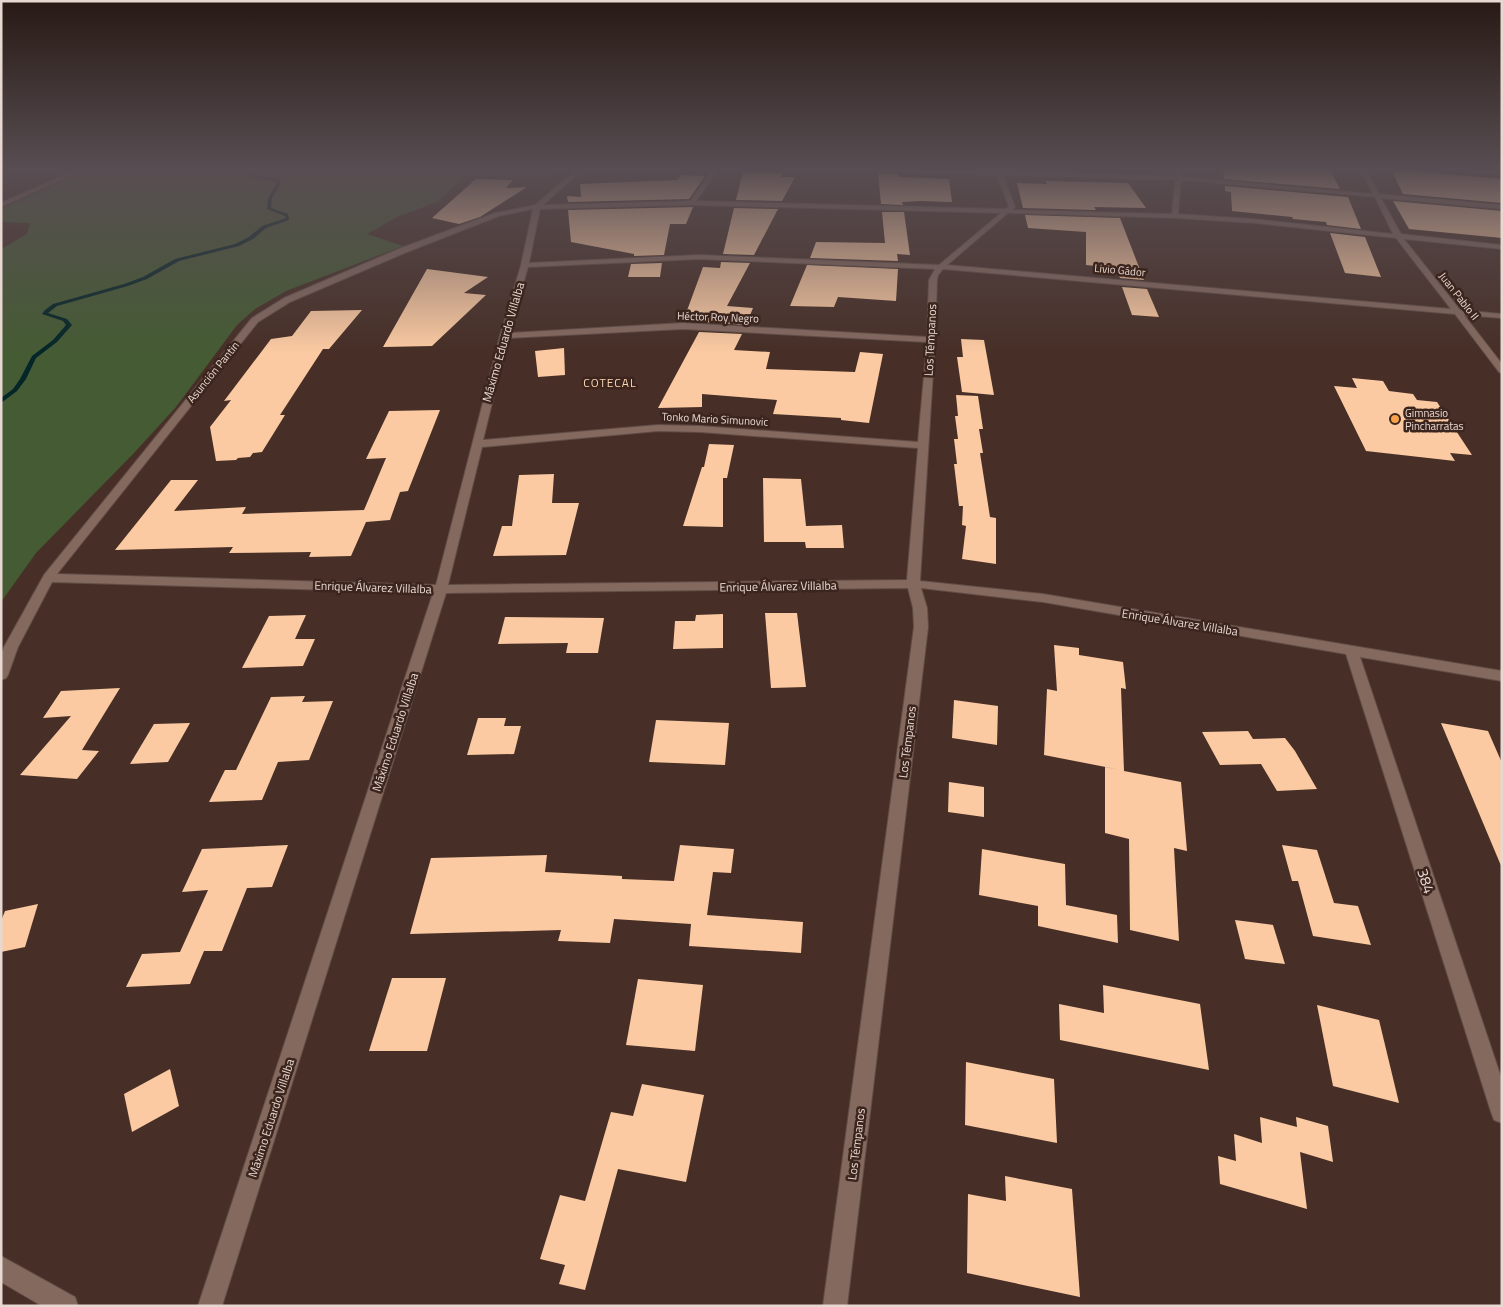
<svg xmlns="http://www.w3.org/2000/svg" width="1503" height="1307" viewBox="0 0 1503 1307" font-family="'Titillium Web',sans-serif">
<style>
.green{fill:#455b34}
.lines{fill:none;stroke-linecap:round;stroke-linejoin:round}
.stream{fill:#042628;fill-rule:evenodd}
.building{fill:#fbcaa2}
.minor-casing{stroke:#614d46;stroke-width:2}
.tertiary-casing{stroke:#614d46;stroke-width:2}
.minor{fill:#84695f;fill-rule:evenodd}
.tertiary{fill:#84695f;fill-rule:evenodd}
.poi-dot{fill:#f8a14a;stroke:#3c251d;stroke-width:2}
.labels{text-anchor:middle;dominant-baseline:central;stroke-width:5;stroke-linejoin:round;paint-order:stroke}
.far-street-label{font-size:11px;fill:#e8d8d2;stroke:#3c251d}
.far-poi-label{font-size:11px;fill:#e8d8d2;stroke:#3c251d;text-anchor:start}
.street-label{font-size:12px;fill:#e8d8d2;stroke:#3c251d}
.far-quarter-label{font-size:12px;letter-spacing:1px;fill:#fbd5b5;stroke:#3c251d}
.near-street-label{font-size:15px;fill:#e8d8d2;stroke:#3c251d}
</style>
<rect width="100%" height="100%" fill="#472f27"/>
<polygon class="green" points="90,169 558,169 545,178 466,175 437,202 397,217 367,234 403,246 286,291 255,309 237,325 176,407 134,453 36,553 1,602 1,249 27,234 30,223 1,222 1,209"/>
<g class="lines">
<polygon class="stream" points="259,169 263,169 256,175 257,176 277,179 281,183 272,198 271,208 288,214 289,220 266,228 253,239 239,246 179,261 147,279 128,286 57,306 48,313 67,319 72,325 57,342 36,358 26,379 17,391 1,403 1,398 13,389 20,379 32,356 53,340 66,325 63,321 42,314 45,310 53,304 124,284 143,277 175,259 235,244 249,237 262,226 286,218 285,216 267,209 268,198 277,183 275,181 255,178 252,175"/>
</g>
<g class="building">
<polygon points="1223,169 1330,170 1340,189 1224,179"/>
<polygon points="1391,169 1502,179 1502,203 1403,194"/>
<polygon points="743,172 782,173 781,177 795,177 782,201 736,200"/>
<polygon points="878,173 898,174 898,177 949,179 952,202 920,201 902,202 903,205 881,204"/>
<polygon points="682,175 705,176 689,199 568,202 567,196 581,197 580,184 677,180"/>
<polygon points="476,179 513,180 506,188 527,187 480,217 459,224 432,218"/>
<polygon points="1045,181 1128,183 1146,208 1094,207 1096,210 1023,208 1017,183 1047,184"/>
<polygon points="1225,186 1348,197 1361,229 1327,225 1326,222 1293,219 1292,217 1232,211 1231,192 1225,191"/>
<polygon points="1393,201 1502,211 1502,238 1409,229"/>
<polygon points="693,207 686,224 670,224 664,255 634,256 634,254 571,242 568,210"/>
<polygon points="734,208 778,209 754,255 723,254"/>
<polygon points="882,212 904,212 910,255 897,254 898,261 810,258 816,242 885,243"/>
<polygon points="1025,215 1120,218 1144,280 1120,278 1116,268 1086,265 1086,232 1028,228"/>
<polygon points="1330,233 1365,237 1381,277 1345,273"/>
<polygon points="721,262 750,263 727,306 753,308 746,325 704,322 707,316 685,316 703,267 720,268"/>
<polygon points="662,263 660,277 628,277 631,264"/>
<polygon points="807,265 898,269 896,301 838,297 834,307 790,306"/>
<polygon points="427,269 488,277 464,293 486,295 432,346 383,347"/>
<polygon points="1122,287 1147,289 1159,317 1132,315"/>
<polygon points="362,310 329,349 323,349 280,415 285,415 262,452 253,453 250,457 238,458 236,460 216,461 210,427 231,400 224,401 271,339 292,336 311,311"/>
<polygon points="699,332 742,334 734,350 770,352 766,369 855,372 860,352 883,354 869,423 841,420 841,418 773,414 777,400 702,394 702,407 658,408"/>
<polygon points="961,339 984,340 994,395 962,392 957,357 963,357"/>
<polygon points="564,348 565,375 538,377 535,351"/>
<polygon points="1352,378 1383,381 1389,391 1413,394 1417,400 1437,402 1472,455 1450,453 1455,461 1366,451 1334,386 1357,388"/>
<polygon points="956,395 978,396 983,429 979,429 983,453 980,453 990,517 996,518 996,564 962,559 966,526 962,525 963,506 959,506 954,464 957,464 954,439 958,439 955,416 958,416"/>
<polygon points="440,410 408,491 400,492 390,520 366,522 351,556 309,557 311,552 229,553 233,547 115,550 171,480 198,480 174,511 246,507 242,514 364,510 386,458 366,459 389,411"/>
<polygon points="709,444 734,445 727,478 723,478 723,527 683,526 702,467 704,467"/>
<polygon points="554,474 552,503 579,503 566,555 493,556 502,526 512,526 519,475"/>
<polygon points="763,478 801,479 806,526 842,525 844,548 806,548 805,542 764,542"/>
<polygon points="765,613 797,613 806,687 771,688"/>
<polygon points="723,614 723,648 673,649 675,621 695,621 696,615"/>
<polygon points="306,615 295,639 315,639 303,666 242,668 269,616"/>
<polygon points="505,617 604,618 598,653 566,653 568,643 498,644"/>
<polygon points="1054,645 1079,648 1079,655 1123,662 1126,689 1121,688 1124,771 1181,782 1187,851 1174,848 1179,941 1130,930 1129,839 1105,833 1105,767 1121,770 1044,755 1047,689 1057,691"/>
<polygon points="120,688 82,750 99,751 77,779 20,775 71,716 43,718 61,691"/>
<polygon points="305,696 302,702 333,701 309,760 278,762 262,800 209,802 225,770 236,770 271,697"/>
<polygon points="954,700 998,706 997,745 952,738"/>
<polygon points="478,718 506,718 504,726 521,726 514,754 467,755"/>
<polygon points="656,720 729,723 725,765 649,762"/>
<polygon points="190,723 168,762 130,764 154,724"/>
<polygon points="1441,723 1488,731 1502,763 1502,868"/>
<polygon points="1248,731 1253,739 1285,738 1295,751 1317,789 1277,791 1261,764 1220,765 1202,732"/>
<polygon points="949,782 984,787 984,817 948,812"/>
<polygon points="288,845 272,887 247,888 222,951 204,951 190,984 126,987 142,954 180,952 208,890 182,892 202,849"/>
<polygon points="680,845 734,849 731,873 713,872 707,915 803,922 801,953 689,946 691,924 614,919 610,943 558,941 561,930 410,934 431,858 547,855 545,872 622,876 622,879 674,881"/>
<polygon points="1282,845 1317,850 1334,903 1358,906 1371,945 1313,936 1298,881 1292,881"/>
<polygon points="982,849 1065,864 1066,905 1117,915 1118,943 1038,926 1038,906 979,895"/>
<polygon points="38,904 25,947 1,952 1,921 5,911"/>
<polygon points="1235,920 1273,925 1285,964 1245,959"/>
<polygon points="392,978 446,978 427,1051 369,1051"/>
<polygon points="638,979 703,985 695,1051 626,1045"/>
<polygon points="1103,985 1200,1004 1209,1070 1060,1040 1059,1004 1104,1013"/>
<polygon points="1317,1005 1379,1020 1399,1103 1333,1086"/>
<polygon points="966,1062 1054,1079 1057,1143 965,1125"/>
<polygon points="170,1069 179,1106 132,1132 124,1094"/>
<polygon points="642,1084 704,1095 686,1182 618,1169 585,1290 559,1284 565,1265 540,1259 560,1195 585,1201 611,1112 633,1116"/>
<polygon points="1260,1117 1297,1127 1296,1117 1328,1126 1333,1162 1300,1152 1307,1209 1220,1184 1218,1156 1236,1161 1234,1134 1262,1143"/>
<polygon points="1005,1176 1072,1189 1080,1297 967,1273 968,1194 1006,1201"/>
</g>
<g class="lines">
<g class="minor-casing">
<g id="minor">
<polygon points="78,169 85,169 1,207 1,203"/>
<path d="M577,169h6l-40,36 149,-4 313,8 4,-2 -12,-32 -131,-4 -3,-2 133,2 -1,-2h6l1,2 173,5 1,-7h6l-1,8 192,17 -13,-25h6l13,25 123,11v4l-121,-11 20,36 101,11v4l-98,-10 56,71 42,4v4l-38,-3 38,49v9l-3,-1 -44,-58 -512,-45 -5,6 -1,5 -2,60 -15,241 123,13 459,77v10l-142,-24 142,423v43l-8,-3 -3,-8 -145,-458 -303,-52 -122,-14 6,20 1,19 -81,679h-24l91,-679 -1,-19 -5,-20 -462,5 -224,713h-24l235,-713 -381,-11 -34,65 -10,28 -2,3 -5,2v-25l3,-8 40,-72 208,-257 32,-20 117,-50 94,-35 40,-8zM1003,175l172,5 -3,34 -159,-4 2,-3zM1181,180l194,17 18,37 -139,-15 -76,-5zM692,205l309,8 -62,52 -240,-10 -170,8 11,-54zM533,209l-12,56 -21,71 -64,249 -379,-11 201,-252 32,-20 117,-50 92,-36zM1008,213l167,5 79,5 142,15 55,71 -504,-44zM699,259l236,10 -6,11 -2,57 -244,-14 -174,10 19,-66zM683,329l244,13 -9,100 -218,-16 -42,-1 -175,15 25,-102zM658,431l42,1 218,16 -11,132 -459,5 34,-138z"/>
<polygon points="1448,169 1502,171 1502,175 1451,171"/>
<polygon points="1,1256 75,1297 78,1306 42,1306 1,1282"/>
</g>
</g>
<g class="tertiary-casing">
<polygon id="tertiary" points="713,169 719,169 694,204 690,204 689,203"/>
</g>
<use href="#minor" class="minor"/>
<use href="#tertiary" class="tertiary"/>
</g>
<linearGradient id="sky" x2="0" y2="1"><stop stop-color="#271a15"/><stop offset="0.48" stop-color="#584d52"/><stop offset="1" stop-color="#584d52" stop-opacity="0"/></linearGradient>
<rect width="1503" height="352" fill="url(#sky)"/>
<circle class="poi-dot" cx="1395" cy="419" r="5"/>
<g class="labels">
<g class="far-street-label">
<text transform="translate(1120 270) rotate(5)">Livio Gádor</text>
<text transform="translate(1459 296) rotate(52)">Juan Pablo II</text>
<text transform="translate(718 317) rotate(2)">Héctor Roy Negro</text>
<text transform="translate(213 372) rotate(-51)">Asunción Pantin</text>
<text transform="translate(715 419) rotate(3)">Tonko Mario Simunovic</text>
</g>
<g class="far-poi-label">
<text x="1405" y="413">Gimnasio<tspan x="1405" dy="13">Pincharratas</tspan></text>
</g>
<g class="street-label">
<text transform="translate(930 340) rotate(-87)">Los Témpanos</text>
<text transform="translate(503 342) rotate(-74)">Máximo Eduardo Villalba</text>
<text transform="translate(778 586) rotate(-1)">Enrique Álvarez Villalba</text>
<text transform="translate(373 587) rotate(2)">Enrique Álvarez Villalba</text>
<text transform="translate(1180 622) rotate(9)">Enrique Álvarez Villalba</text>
<text transform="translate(395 732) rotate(-72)">Máximo Eduardo Villalba</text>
<text transform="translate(907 742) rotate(-83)">Los Témpanos</text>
<text transform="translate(271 1118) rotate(-72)">Máximo Eduardo Villalba</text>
<text transform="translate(856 1144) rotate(-83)">Los Témpanos</text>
</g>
<g class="far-quarter-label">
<text x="610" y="382">COTECAL</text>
</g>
<g class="near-street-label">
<text transform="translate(1426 881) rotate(72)">384</text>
</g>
</g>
<rect width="1503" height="1307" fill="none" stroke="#e8d8d2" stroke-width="5"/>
</svg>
